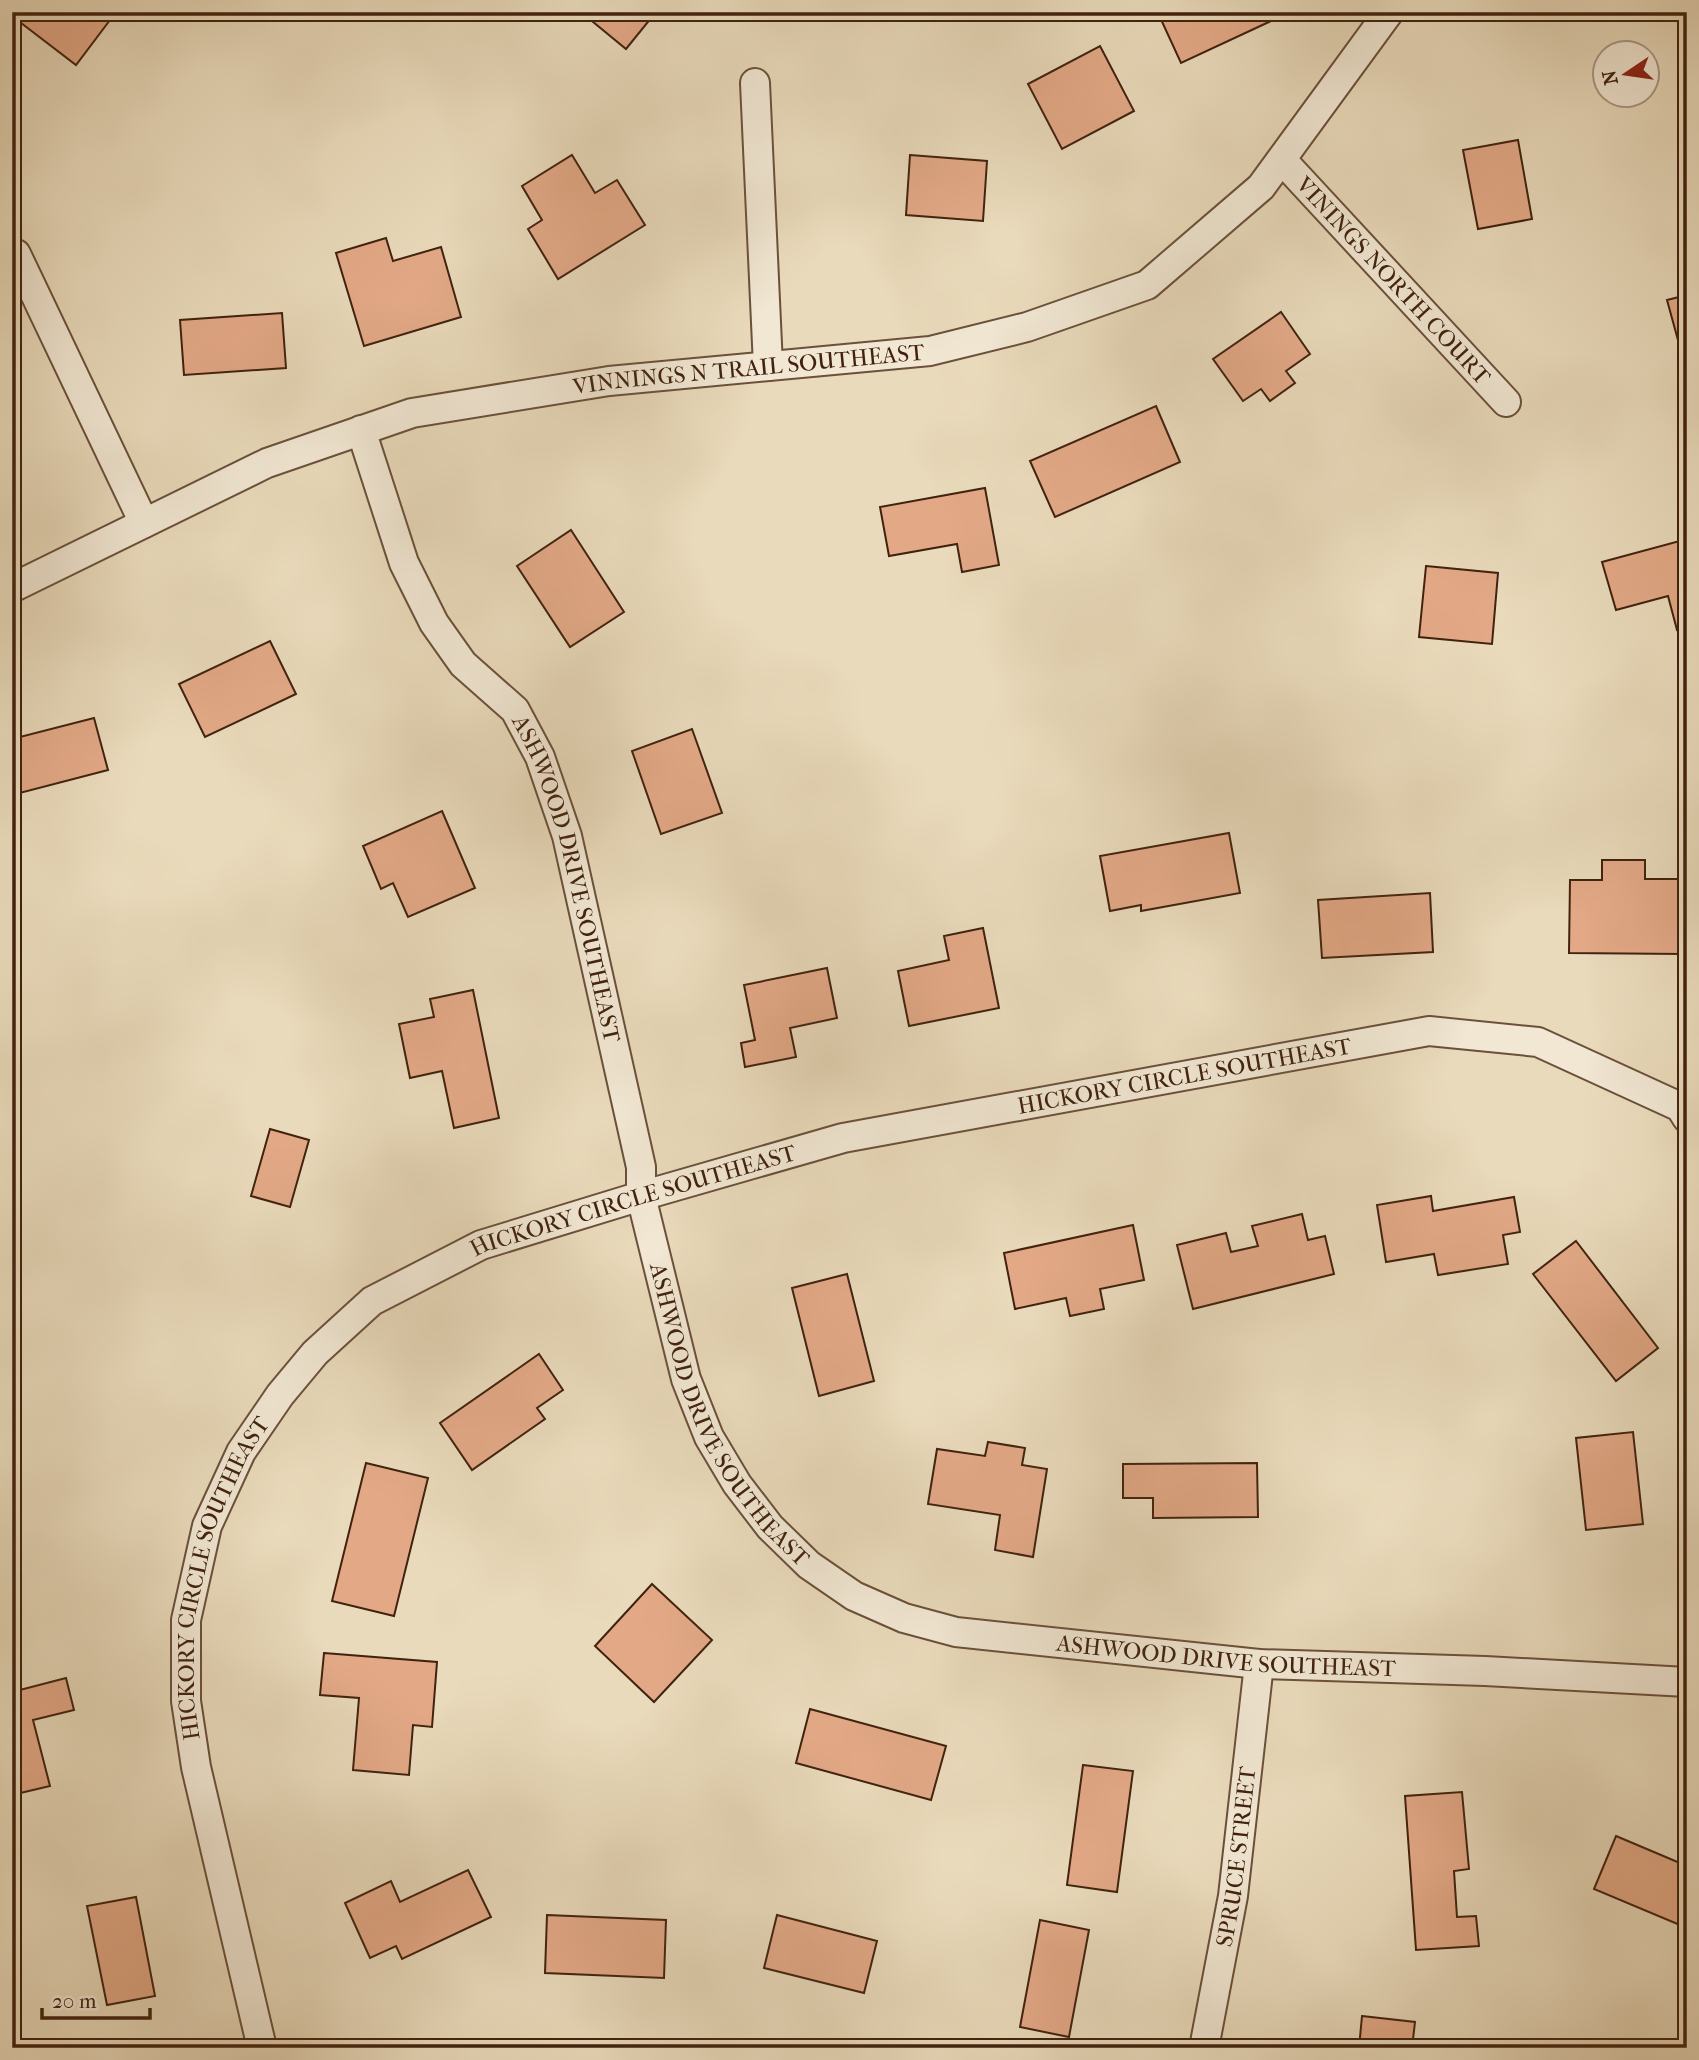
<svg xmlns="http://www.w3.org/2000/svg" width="1699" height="2060" viewBox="0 0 1699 2060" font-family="'IM FELL French Canon',serif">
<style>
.building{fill:#e3a987;stroke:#41220f;stroke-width:2}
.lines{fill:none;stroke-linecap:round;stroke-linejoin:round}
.street-casing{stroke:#6b503a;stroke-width:32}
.street{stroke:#f1e7d3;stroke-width:28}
.labels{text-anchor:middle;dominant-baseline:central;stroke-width:7;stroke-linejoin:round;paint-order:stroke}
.street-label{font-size:23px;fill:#41220f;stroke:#f1e7d3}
</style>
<rect width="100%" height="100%" fill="#e9dabb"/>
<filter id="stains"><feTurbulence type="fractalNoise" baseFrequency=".00286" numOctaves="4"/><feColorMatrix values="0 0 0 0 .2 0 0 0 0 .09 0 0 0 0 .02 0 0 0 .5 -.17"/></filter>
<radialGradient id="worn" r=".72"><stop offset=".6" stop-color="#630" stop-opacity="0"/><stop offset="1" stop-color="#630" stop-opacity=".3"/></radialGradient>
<g class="building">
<polygon points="12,12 100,12 110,20 76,65 12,16"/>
<polygon points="581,12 656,12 626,49"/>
<polygon points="1267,12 1271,21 1181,63 1158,13"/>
<polygon points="1100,46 1134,111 1062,149 1028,84"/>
<polygon points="1518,140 1532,219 1478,229 1463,150"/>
<polygon points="572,155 595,193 617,180 645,225 558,279 528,229 542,220 522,186"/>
<polygon points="910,155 987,161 983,221 906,215"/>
<polygon points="386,238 393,261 441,247 461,317 364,346 336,253"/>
<polygon points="1687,295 1687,373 1667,300"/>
<polygon points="1281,312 1310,354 1286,371 1295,383 1270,401 1261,389 1243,401 1213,359"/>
<polygon points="282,313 286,368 184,375 180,320"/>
<polygon points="1156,406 1180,462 1055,517 1030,461"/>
<polygon points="12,472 20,491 12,494"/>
<polygon points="985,488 999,565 962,572 957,544 889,556 880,507"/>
<polygon points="571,530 624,612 570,647 517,566"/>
<polygon points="1687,539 1687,627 1677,630 1668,596 1616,610 1602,562"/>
<polygon points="1426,566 1498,573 1492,644 1419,637"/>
<polygon points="270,641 296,694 205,737 179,684"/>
<polygon points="94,718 108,770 12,795 12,739"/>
<polygon points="692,729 722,813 661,834 632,751"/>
<polygon points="442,811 475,888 408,917 393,883 381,889 363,846"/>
<polygon points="1229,833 1240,893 1141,911 1141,905 1110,911 1100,856"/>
<polygon points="1602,860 1645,860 1645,879 1682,879 1682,954 1569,953 1570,880 1602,880"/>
<polygon points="1430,893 1433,952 1322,958 1318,900"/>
<polygon points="983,928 999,1008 909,1026 898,971 949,960 944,936"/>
<polygon points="827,968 837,1018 790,1028 796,1057 745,1067 741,1043 755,1040 744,985"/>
<polygon points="473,990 499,1118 454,1128 442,1071 410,1078 399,1024 434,1017 430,999"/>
<polygon points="270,1129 309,1140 290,1207 251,1196"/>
<polygon points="1431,1196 1433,1211 1514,1197 1520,1232 1503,1235 1508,1264 1438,1275 1434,1254 1386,1262 1377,1205"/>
<polygon points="1302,1214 1308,1240 1325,1236 1334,1274 1193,1309 1177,1245 1226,1233 1231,1252 1258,1246 1252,1226"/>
<polygon points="1133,1225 1144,1280 1100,1289 1104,1309 1070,1316 1066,1298 1015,1309 1004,1253"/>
<polygon points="1576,1241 1658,1348 1616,1381 1533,1274"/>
<polygon points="847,1274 874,1381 819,1396 792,1288"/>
<polygon points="539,1354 563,1390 537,1408 545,1419 472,1470 440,1423"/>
<polygon points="1633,1432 1643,1524 1586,1530 1576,1438"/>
<polygon points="988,1442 1025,1448 1022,1465 1047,1469 1033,1557 995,1550 1000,1515 928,1504 937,1449 985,1456"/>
<polygon points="366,1463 428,1478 394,1616 332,1601"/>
<polygon points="1257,1463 1258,1517 1153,1518 1153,1498 1123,1498 1123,1464"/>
<polygon points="652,1584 712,1640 654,1702 595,1646"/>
<polygon points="324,1653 437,1662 432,1727 413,1725 409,1775 353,1770 359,1698 320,1695"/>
<polygon points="66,1678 74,1710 33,1720 50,1786 12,1795 12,1692"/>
<polygon points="810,1709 946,1746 931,1800 796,1763"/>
<polygon points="1083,1765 1133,1771 1117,1892 1067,1885"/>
<polygon points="1462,1792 1469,1869 1454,1871 1457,1917 1476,1916 1479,1946 1416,1950 1405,1796"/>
<polygon points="1616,1836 1687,1866 1687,1928 1594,1889"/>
<polygon points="468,1870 491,1917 402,1959 396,1946 370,1958 345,1903 391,1881 400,1902"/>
<polygon points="136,1897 155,1996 107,2005 87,1906"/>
<polygon points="547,1915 666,1920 664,1978 545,1973"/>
<polygon points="777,1915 877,1941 864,1993 764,1968"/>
<polygon points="1040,1920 1089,1930 1069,2037 1020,2027"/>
<polygon points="1362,2016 1415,2022 1412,2048 1359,2048"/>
</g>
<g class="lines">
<g class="street-casing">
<g id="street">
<polyline points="755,83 768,366"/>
<path id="s1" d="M1282,160l224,242"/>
<polyline points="12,253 16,254 144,523"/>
<path id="s2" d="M361,430l43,133 30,60 29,41 52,46 25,47 27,79 74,331v29l45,183 23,58 28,47 33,43 39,38 45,31 50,22 52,14 303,32 226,7 202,11"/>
<path id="s3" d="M12,588l255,-125 145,-50 197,-32 321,-30 97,-24 120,-42 114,-98 128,-175"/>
<path id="s4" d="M262,2048l-66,-281 -10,-66v-81l21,-94 34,-74 39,-57 35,-42 57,-52 109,-56 160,-49 202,-58 586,-107 109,11 142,65 7,11"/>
<path id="s5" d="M1204,2048l29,-152 26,-232"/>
</g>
</g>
<use href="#street" class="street"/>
</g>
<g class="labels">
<g class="street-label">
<text stroke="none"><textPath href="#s1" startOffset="164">VININGS NORTH COURT</textPath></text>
<text stroke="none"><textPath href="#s3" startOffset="777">VINNINGS N TRAIL SOUTHEAST</textPath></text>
<text stroke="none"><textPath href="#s2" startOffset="504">ASHWOOD DRIVE SOUTHEAST</textPath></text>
<text stroke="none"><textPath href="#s4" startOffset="1662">HICKORY CIRCLE SOUTHEAST</textPath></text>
<text stroke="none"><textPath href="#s4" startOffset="1096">HICKORY CIRCLE SOUTHEAST</textPath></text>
<text stroke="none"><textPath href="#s2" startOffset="1071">ASHWOOD DRIVE SOUTHEAST</textPath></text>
<text stroke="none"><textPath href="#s4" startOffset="485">HICKORY CIRCLE SOUTHEAST</textPath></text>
<text stroke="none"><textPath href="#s2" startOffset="1680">ASHWOOD DRIVE SOUTHEAST</textPath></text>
<text stroke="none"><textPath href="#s5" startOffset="194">SPRUCE STREET</textPath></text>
</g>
</g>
<rect width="1699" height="2060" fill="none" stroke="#e9dabb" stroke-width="42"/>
<rect x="14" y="14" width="1671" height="2032" fill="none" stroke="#41220f" stroke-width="3.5"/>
<rect x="21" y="21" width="1657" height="2018" fill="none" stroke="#41220f" stroke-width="2"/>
<g transform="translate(1626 74) rotate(257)"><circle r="33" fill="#f1e7d3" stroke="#ab9885" stroke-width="2"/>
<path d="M0-5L12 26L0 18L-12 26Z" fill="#8f2418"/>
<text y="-10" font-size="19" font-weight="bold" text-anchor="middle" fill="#41220f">N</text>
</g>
<path d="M42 2008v10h108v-10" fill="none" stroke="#41220f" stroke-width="3.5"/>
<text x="52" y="2008" font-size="21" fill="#41220f" stroke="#f1e7d3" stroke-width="5" paint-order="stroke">20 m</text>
<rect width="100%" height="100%" filter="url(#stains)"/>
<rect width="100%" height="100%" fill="url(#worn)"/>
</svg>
